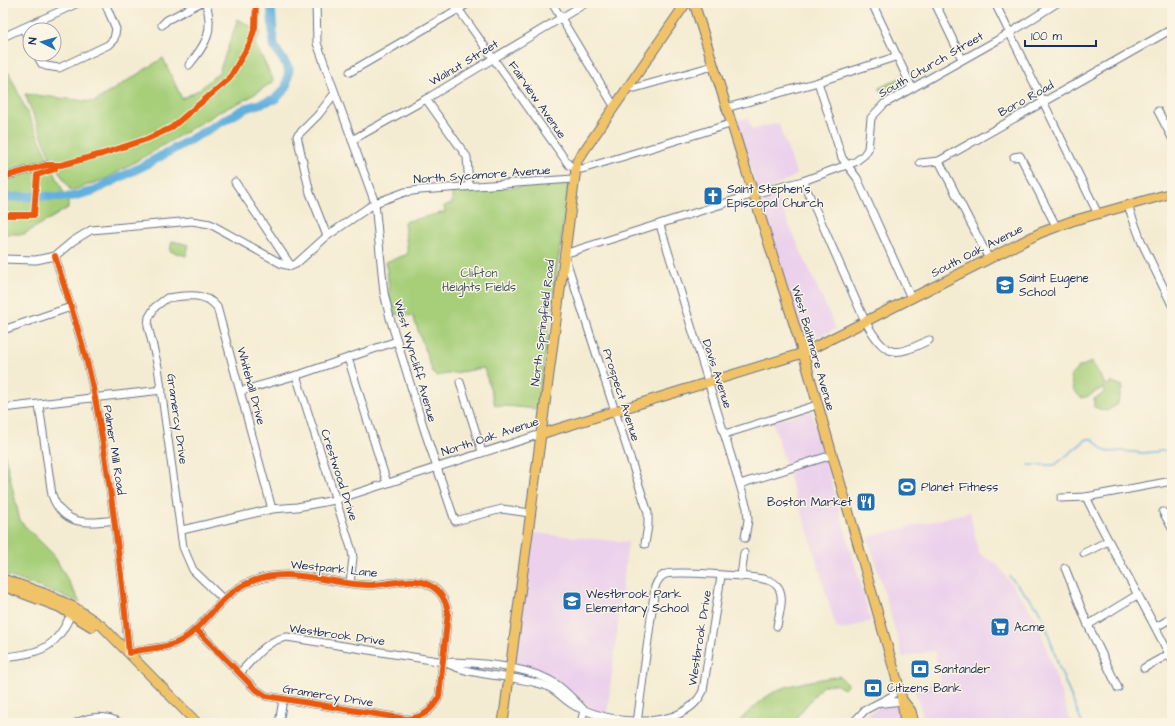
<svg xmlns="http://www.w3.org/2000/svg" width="1175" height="726" viewBox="0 0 1175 726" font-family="'Architects Daughter',sans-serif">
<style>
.built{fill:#ebd1ec}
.green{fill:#a7cf7a;stroke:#617f6c}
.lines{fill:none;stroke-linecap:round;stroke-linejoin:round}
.stream{stroke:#64b0dd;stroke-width:1.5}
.river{stroke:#64b0dd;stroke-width:9}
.minor-casing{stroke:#677187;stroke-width:9}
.major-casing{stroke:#677187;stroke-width:11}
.minor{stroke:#fff;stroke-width:7}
.major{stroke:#f1c369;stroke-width:9}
.cycleway-casing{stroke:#fcf5e5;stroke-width:8}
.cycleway{stroke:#e8590c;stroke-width:6}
.labels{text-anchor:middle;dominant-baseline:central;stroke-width:3;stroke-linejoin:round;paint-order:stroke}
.street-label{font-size:12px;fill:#1b2f5e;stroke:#fcf5e5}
.poi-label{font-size:12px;fill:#1b2f5e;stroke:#fcf5e5;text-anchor:start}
.park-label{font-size:12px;fill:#3e5765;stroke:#fcf5e5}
</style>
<rect width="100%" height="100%" fill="#fcf5e5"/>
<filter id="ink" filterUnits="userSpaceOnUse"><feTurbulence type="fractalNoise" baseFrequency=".025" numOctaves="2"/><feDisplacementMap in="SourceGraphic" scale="8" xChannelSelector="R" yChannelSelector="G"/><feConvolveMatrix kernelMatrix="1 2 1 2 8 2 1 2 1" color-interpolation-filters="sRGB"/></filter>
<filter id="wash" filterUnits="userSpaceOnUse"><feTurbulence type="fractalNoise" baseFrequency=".012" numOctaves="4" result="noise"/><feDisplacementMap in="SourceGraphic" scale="16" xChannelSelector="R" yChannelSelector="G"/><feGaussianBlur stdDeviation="0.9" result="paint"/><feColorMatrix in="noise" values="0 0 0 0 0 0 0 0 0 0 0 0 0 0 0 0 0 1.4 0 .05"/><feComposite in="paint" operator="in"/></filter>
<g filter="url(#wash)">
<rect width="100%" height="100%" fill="#f4ecd2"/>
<g class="built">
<polygon points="748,118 752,130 778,123 797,175 772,187 836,329 804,342 736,120"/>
<polygon points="811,411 871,621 842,630 836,627 804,518 795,496 773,422"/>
<polygon points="970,512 979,554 997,564 1037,620 1071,723 925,723 914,687 941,681 934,651 903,657 868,537"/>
<polygon points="533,533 628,542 607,714 593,709 554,679 520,668 516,660"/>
<polygon points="881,706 897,706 901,723 880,723 879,721 867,715"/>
</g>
<g class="green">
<polygon points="238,19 261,32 255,44 274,81 247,99 221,111 108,178 71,191 51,159 25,94 94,102 163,58 182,99 200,89 219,72"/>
<polygon points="9,73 68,202 68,208 24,234 3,234 3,75"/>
<polygon points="902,77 906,87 885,98 879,88"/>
<polygon points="569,182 538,409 495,405 484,368 436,376 433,373 413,316 392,314 386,262 408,254 404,222 445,212 444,206 452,204 452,193"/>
<polygon points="172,241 189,245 186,256 170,251"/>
<path d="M1092,362l13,22 -1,4c-7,1 -12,9 -23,10l-8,-9 -3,-13 9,-9z"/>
<polygon points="1112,382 1123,386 1117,405 1106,411 1094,407 1094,399 1103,394 1108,384"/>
<polygon points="3,447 20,521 53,554 80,602 3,574"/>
<path d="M839,676l9,8 -4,5 -9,-5 -13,2 -30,37h-55c12,-11 26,-26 41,-33 19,-8 41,-10 61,-14z"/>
</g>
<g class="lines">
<g class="stream">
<polyline points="1029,465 1055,465 1087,439 1093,439 1103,450 1109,452 1121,451 1143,453 1172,450"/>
<polyline points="1010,577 1037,607 1044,620 1059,667 1082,723"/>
</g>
<polyline class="river" points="3,198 36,196 70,197 93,191 147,164 246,108 275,99 286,88 289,69 274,46 271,3"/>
</g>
</g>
<g filter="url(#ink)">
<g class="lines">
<g class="minor-casing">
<g id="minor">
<polyline points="316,3 317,43 335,93 318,115 297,136 310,193 327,236"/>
<polyline points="454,3 569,165 575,168 582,169 730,124"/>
<polyline points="552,3 614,106"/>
<polyline points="872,3 912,88"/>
<polyline points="935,3 962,59"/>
<polyline points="995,3 1098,214"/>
<polyline points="162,25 167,20 200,3"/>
<polyline points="23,28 30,42"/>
<polyline points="3,37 78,3"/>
<polyline points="36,54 42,64 46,66 59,68 108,45 114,39 116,29 105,3"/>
<path d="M189,65c18,-22 25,-34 17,-62"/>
<polyline points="350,72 469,3"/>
<polyline points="818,82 842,158 857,178 911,298"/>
<polyline points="628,87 635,88 713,66"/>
<polyline points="335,93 375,203 384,293 390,318 424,429 455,521 502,509 530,513"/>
<polyline points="426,99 467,157 469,186"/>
<polyline points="726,108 818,82 898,56"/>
<polyline points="1158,111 1172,138"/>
<polyline points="352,140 426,99 586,3"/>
<polyline points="1014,157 1020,156 1056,226"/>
<polyline points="939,161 989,259"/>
<polyline points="920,163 939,161 1172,29"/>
<polyline points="3,177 47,165"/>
<path d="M803,181l62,140c21,36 28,37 64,19"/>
<polyline points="235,182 291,266"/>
<polyline points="1128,206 1142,243 1172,305"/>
<polyline points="660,225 747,508 748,520 745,538"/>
<path d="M55,256c14,46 31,94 40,142 16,84 26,170 34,255 17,-6 37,-3 53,-13 28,-17 37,-47 71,-59 39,-15 75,3 114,4 19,1 42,-9 60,-1 12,5 19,16 21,28l-9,85c-7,14 -17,21 -33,22l-140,-23 -12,-8 -58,-59"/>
<polyline points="3,259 36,260 55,256 73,241 91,230 192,221 210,224 282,264 291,266 296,264 327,236 375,203 405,192 420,190 573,179"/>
<polyline points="3,330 71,307"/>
<polyline points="348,358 387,483"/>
<polyline points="296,375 352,551 353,558 350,583"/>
<polyline points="460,382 482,452"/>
<polyline points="241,391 301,374 397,341"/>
<path d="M39,405l13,90c11,31 35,29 62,25"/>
<polyline points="3,408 162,390"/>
<polyline points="725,434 817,405"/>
<polyline points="740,484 832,455"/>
<path d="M1086,497c27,55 59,108 86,163"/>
<polyline points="1061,498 1086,497 1172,481"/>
<polyline points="1163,512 1172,528"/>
<polyline points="182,530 272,509 297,507 335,500 541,434"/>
<polyline points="645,544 648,525 648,513 564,254 754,194 803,181 855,162 864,155 868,149 871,118 884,104 1010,33 1057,3"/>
<polyline points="1084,553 1108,541"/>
<polyline points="1065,568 1088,625 1118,688"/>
<polyline points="741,577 744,553"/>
<path d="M223,599l-30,-29 -10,-23 -25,-180 -10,-41 1,-9 6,-10 12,-9c18,-2 37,-7 50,9l55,202"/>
<polyline points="1088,625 1137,595"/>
<polyline points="1156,627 1172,618"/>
<path d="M3,657c37,-3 55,-9 69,-46"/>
<path d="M444,662c31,16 68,12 100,23 13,4 21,17 33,22 31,14 64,19 97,9 13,-5 23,-12 29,-25l18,-115"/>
<polyline points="1144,668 1169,654"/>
<path d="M240,673c14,-15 26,-33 47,-36l157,25c31,0 82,4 109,20 11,7 19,16 28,25"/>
<polyline points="884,703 903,701"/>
<path d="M76,723c15,-7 29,-9 44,0"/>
<polyline points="279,723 283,700"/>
<polyline points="581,723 584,710"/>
<path d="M637,723l18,-136c2,-6 5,-11 11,-13 12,-3 89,2 101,6 4,1 8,3 11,7 7,10 1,27 -1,39"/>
<polyline points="853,723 865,710 892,696 898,684"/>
</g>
</g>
<g class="major-casing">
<g id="major">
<polyline points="694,3 803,353 901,694 905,723"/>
<polyline points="541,434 803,353 1040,233 1072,221 1172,193"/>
<polyline points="3,579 46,594 74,607 102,626 197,723"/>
<polyline points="3,586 59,607 92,627"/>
<polyline points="903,701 911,711 914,723"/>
<polyline points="503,723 577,161 686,3"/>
</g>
</g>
<use href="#minor" class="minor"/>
<use href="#major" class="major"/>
<g class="cycleway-casing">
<g id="cycleway">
<polyline points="3,177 47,165 61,165 102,154 147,139 171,128 229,79 250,43 255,27 256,3"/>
<polyline points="3,215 34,215 37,175 55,169"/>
<path d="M55,256c14,46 31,94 40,142 16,84 26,170 34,255 17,-6 37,-3 53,-13 28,-17 37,-47 71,-59 39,-15 75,3 114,4 19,1 42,-9 60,-1 12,5 19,16 21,28l-9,85c-7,14 -17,21 -33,22l-140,-23 -12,-8 -58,-59"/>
</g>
</g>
<use href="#cycleway" class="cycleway"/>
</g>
</g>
<defs>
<g id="church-square" transform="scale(1)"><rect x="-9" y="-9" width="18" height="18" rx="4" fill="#1f6fb2" stroke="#fcf5e5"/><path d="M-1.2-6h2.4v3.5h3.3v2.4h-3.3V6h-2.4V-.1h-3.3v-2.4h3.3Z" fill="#fff"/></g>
<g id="school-square" transform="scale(1)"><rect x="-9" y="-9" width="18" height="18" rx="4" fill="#1f6fb2" stroke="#fcf5e5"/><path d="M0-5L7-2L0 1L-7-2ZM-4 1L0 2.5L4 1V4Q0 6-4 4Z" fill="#fff"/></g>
<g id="stadium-square" transform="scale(1)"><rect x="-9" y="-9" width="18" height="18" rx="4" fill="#1f6fb2" stroke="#fcf5e5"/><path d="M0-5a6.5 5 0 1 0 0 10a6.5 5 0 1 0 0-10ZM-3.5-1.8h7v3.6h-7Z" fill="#fff"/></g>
<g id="restaurant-square" transform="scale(1)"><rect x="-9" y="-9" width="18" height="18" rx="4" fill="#1f6fb2" stroke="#fcf5e5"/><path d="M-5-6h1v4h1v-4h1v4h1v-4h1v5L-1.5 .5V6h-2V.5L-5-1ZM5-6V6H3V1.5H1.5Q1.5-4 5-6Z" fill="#fff"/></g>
<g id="supermarket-square" transform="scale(1)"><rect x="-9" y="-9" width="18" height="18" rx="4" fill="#1f6fb2" stroke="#fcf5e5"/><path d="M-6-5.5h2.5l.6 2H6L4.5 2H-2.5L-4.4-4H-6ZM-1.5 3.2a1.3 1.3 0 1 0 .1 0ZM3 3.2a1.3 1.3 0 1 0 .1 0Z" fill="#fff"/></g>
<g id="bank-square" transform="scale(1)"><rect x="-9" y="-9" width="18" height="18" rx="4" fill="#1f6fb2" stroke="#fcf5e5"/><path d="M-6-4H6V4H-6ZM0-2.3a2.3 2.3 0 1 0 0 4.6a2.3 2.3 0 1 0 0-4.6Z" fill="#fff"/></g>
</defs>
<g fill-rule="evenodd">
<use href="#church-square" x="713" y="196"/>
<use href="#school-square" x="1005" y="285"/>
<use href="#stadium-square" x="907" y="487"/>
<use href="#restaurant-square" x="866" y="502"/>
<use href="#school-square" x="572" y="601"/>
<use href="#supermarket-square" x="1000" y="627"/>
<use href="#bank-square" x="920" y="669"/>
<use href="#bank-square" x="873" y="688"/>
</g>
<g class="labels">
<g class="street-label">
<text transform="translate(464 63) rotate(-31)">Walnut Street</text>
<text transform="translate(931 65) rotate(-30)">South Church Street</text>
<text transform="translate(1026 99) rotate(-29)">Boro Road</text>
<text transform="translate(537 100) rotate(55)">Fairview Avenue</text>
<text transform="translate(482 175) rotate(-4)">North Sycamore Avenue</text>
<text transform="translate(977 251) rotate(-27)">South Oak Avenue</text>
<text transform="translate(543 323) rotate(-83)">North Springfield Road</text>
<text transform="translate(813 348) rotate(74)">West Baltimore Avenue</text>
<text transform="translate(415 361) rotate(74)">West Wyncliff Avenue</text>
<text transform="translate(717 374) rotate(72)">Davis Avenue</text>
<text transform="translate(251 386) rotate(75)">Whitehall Drive</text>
<text transform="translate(621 395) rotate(72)">Prospect Avenue</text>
<text transform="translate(177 419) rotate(82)">Gramercy Drive</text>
<text transform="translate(490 437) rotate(-18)">North Oak Avenue</text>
<text transform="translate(114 450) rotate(81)">Palmer Mill Road</text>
<text transform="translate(339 475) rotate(72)">Crestwood Drive</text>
<text transform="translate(334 569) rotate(6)">Westpark Lane</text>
<text transform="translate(337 635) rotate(8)">Westbrook Drive</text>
<text transform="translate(700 638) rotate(-81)">Westbrook Drive</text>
<text transform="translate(328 696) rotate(9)">Gramercy Drive</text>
</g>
<g class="poi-label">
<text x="727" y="189">Saint Stephen's<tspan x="727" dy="14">Episcopal Church</tspan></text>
<text x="1019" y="278">Saint Eugene<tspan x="1019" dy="14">School</tspan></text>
<text x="921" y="487">Planet Fitness</text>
<text x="852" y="502" text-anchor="end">Boston Market</text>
<text x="586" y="594">Westbrook Park<tspan x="586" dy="14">Elementary School</tspan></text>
<text x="1014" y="627">Acme</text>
<text x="934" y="669">Santander</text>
<text x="887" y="688">Citizens Bank</text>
</g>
<g class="park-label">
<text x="479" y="273">Clifton<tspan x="479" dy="14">Heights Fields</tspan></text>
</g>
</g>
<rect width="1175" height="726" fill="none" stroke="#fcf5e5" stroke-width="16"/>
<g transform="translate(42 42) rotate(276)"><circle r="19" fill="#fcf5e5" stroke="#a2a6af"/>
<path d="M0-3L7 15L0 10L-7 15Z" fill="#1f6fb2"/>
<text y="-6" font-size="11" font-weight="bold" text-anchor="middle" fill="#1b2f5e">N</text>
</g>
<path d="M1025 40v6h71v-6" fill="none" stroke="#1b2f5e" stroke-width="2"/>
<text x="1031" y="40" font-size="12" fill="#1b2f5e" stroke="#fcf5e5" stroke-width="3" paint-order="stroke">100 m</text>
</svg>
